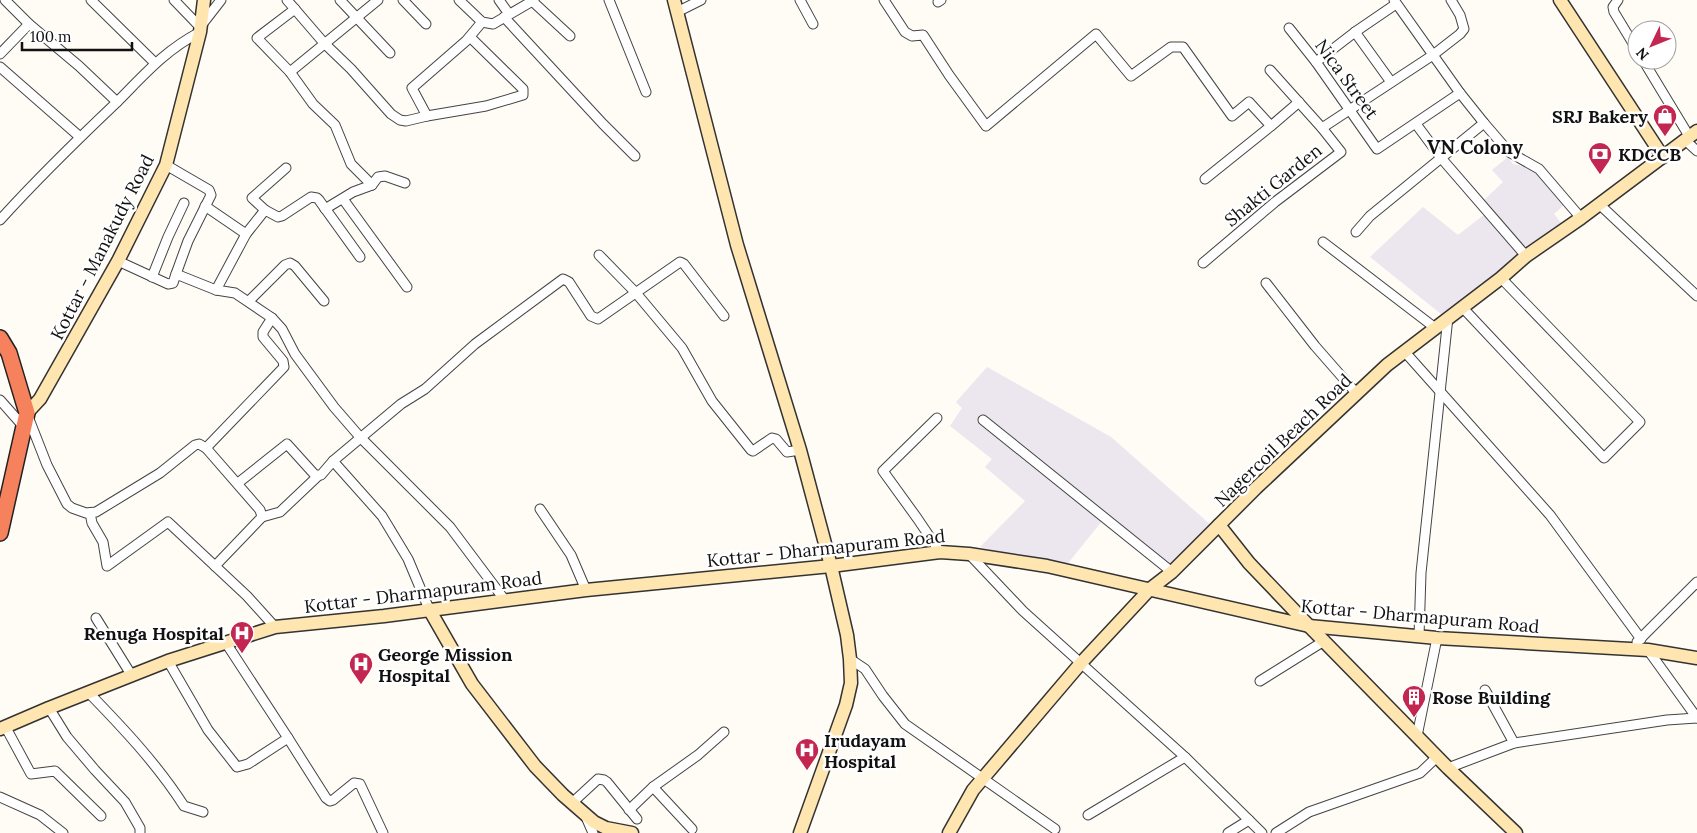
<svg xmlns="http://www.w3.org/2000/svg" width="1697" height="833" viewBox="0 0 1697 833" font-family="Lora,serif">
<style>
.industrial{fill:#ece6ef}
.lines{fill:none;stroke-linecap:round;stroke-linejoin:round}
.street-casing{stroke:#444;stroke-width:11}
.secondary-casing{stroke:#333;stroke-width:15}
.highway-casing{stroke:#222;stroke-width:18}
.street{stroke:#fff;stroke-width:9}
.secondary{stroke:#ffe5b0;stroke-width:12}
.highway{stroke:#f5815d;stroke-width:15}
.labels{text-anchor:middle;dominant-baseline:central;stroke-width:5;stroke-linejoin:round;paint-order:stroke}
.street-label{font-size:18px;fill:#111;stroke:#fff}
.poi-label{font-size:18px;font-weight:bold;fill:#111;stroke:#fff;text-anchor:start}
.neighbourhood-label{font-size:19px;font-weight:bold;fill:#111;stroke:#fff}
</style>
<rect width="100%" height="100%" fill="#fffbf5"/>
<g class="industrial">
<polygon points="1508,157 1513,164 1533,168 1564,205 1554,214 1562,224 1441,314 1370,257 1423,207 1458,235 1490,210 1483,201 1503,182 1492,170"/>
<polygon points="987,367 1111,437 1212,526 1167,574 1102,521 1065,567 980,547 1025,501 985,467 992,459 950,426 962,408 956,402"/>
</g>
<g class="lines">
<g class="street-casing">
<g id="street">
<polyline points="5,0 29,24 79,66 117,102"/>
<polyline points="91,0 155,63"/>
<polyline points="174,0 200,27 221,0"/>
<polyline points="287,0 324,43 351,69 391,114 400,120 406,121 427,116 486,106 523,95 523,89 470,37"/>
<polyline points="340,0 390,53"/>
<polyline points="403,0 426,24"/>
<polyline points="459,0 482,22 493,24 534,0"/>
<polyline points="499,0 509,14"/>
<polyline points="531,0 570,36"/>
<polyline points="609,0 646,92"/>
<polyline points="800,0 813,24"/>
<polyline points="884,0 905,32 912,36 923,35 949,75 986,126 1096,34 1131,76 1171,47 1183,47 1232,116 1249,102 1271,126"/>
<polyline points="1394,0 1460,93 1484,123 1509,152 1539,169 1581,218"/>
<polyline points="1618,0 1613,7 1614,12 1637,50"/>
<polyline points="938,2 941,0"/>
<polyline points="295,9 257,38 290,72 313,104 335,125 351,164 372,185"/>
<polyline points="677,12 701,0"/>
<polyline points="504,17 603,124 635,156"/>
<polyline points="1289,28 1316,62 1377,149 1460,93"/>
<polyline points="1355,32 1391,82"/>
<polyline points="0,54 29,24"/>
<polyline points="1643,60 1689,136"/>
<polyline points="1316,62 1355,32 1396,4"/>
<polyline points="0,67 80,137"/>
<polyline points="290,72 378,0"/>
<polyline points="427,116 412,88 466,41 482,22"/>
<polyline points="1416,124 1442,159 1526,256"/>
<polyline points="1322,128 1433,55 1460,34 1464,29 1460,15 1451,0"/>
<polyline points="1685,140 1697,151"/>
<polyline points="166,165 209,190 211,195 188,241 176,274"/>
<polyline points="1205,179 1271,126 1299,102"/>
<polyline points="343,199 407,287"/>
<polyline points="1599,204 1697,296"/>
<polyline points="205,206 246,234"/>
<polyline points="325,209 353,192 372,185 378,177 385,176 405,183"/>
<polyline points="265,210 252,198 286,168"/>
<path d="M0,220c37,-41 76,-79 116,-117 28,-28 48,-52 84,-71"/>
<polyline points="1356,232 1370,216 1484,123"/>
<polyline points="1323,242 1434,327"/>
<polyline points="599,255 636,293 682,348 712,401 751,450 753,451 772,438 776,439 787,452 800,450"/>
<polyline points="118,261 168,284 173,283 176,274 216,290 235,293 272,318 282,329 295,354 334,407 360,437 450,527 504,599"/>
<polyline points="1203,263 1275,202 1341,152 1322,128 1270,70"/>
<polyline points="152,277 168,237 184,203"/>
<polyline points="1266,283 1315,346 1357,394"/>
<polyline points="216,290 246,234 265,210 278,217 282,216 311,197 317,198 319,200 360,257"/>
<polyline points="249,301 285,265 290,263 295,266 324,301"/>
<polyline points="1462,307 1604,458 1640,422 1501,278"/>
<polyline points="1404,351 1550,515 1641,639"/>
<polyline points="0,400 23,426"/>
<polyline points="27,414 47,465 67,504 72,508 86,513 96,512 160,473 195,445 199,444 206,448 260,510 262,517 215,566"/>
<polyline points="937,418 883,471 917,518 940,552"/>
<polyline points="983,420 1172,572"/>
<polyline points="206,448 284,367 283,361 263,337 263,332 272,318"/>
<polyline points="333,461 382,516 408,559 429,609"/>
<polyline points="238,483 287,444 315,475 321,475 333,461 401,404 425,389 475,344 563,279 569,282 591,316 598,319 680,262 684,264 724,316"/>
<polyline points="540,509 571,555 586,590"/>
<polyline points="90,513 92,523 103,542 107,566 168,522 247,596 275,627"/>
<polyline points="262,517 280,512 318,476"/>
<polyline points="969,554 1023,611 1185,757 1262,833"/>
<polyline points="96,618 132,676"/>
<polyline points="1419,636 1421,573 1448,317"/>
<polyline points="1637,642 1697,582"/>
<polyline points="226,643 288,738 326,798 330,801 333,800 354,783 360,784 383,833"/>
<polyline points="1648,650 1697,718"/>
<polyline points="850,659 865,669 883,696 905,724 1055,829"/>
<polyline points="168,661 208,730 237,767 248,764 288,738"/>
<polyline points="1260,681 1324,641"/>
<polyline points="1485,690 1514,743"/>
<path d="M88,692c35,36 69,72 96,114l19,6"/>
<polyline points="49,708 67,737 95,770 125,802 140,828 140,833"/>
<polyline points="5,726 31,774 55,771 101,816"/>
<polyline points="1417,736 1437,638"/>
<polyline points="1448,768 1514,743 1667,720 1697,718"/>
<polyline points="653,787 692,829"/>
<polyline points="0,797 40,815 63,833"/>
<polyline points="572,803 598,779 604,780 607,782 637,819"/>
<polyline points="629,810 653,787 698,755 724,732"/>
<polyline points="1088,815 1185,757"/>
<polyline points="586,817 593,833"/>
<polyline points="1228,833 1249,820"/>
<polyline points="1276,833 1309,812 1420,773 1437,757"/>
</g>
</g>
<g class="secondary-casing">
<g id="secondary">
<polyline points="674,0 737,245 800,450 831,566 847,635 850,659 851,683 846,705 800,833"/>
<polyline points="1560,0 1663,157"/>
<polyline points="27,413 40,399 70,346 118,261 166,165 200,32 204,0"/>
<polyline points="1219,525 1249,563 1309,626 1448,768 1516,833"/>
<polyline points="429,609 472,684 535,766 563,795 594,822 606,828 632,833"/>
<polyline points="0,729 49,708 168,661 275,627 384,616 586,590 831,566 940,552 969,554 1047,566 1309,626 1437,638 1648,650 1697,658"/>
<polyline points="949,833 973,790 1081,663 1150,589 1172,572 1256,488 1387,365 1501,278 1526,256 1581,218 1697,131"/>
</g>
</g>
<g class="highway-casing">
<polyline id="highway" points="0,338 9,353 27,413 0,533"/>
</g>
<use href="#street" class="street"/>
<use href="#secondary" class="secondary"/>
<use href="#highway" class="highway"/>
</g>
<defs>
<g id="shop-pin" transform="scale(1.25)"><path d="M0 17L-7.5 6A9.5 9.5 0 1 1 7.5 6Z" fill="#c32650" stroke="#fff"/><path d="M-5-2.5h2.3a2.7 3.5 0 0 1 5.4 0H5L5.5 6h-11ZM-1.5-2.5h3a1.5 2.3 0 0 0-3 0Z" fill="#fff"/></g>
<g id="bank-pin" transform="scale(1.25)"><path d="M0 17L-7.5 6A9.5 9.5 0 1 1 7.5 6Z" fill="#c32650" stroke="#fff"/><path d="M-6-4H6V4H-6ZM0-2.3a2.3 2.3 0 1 0 0 4.6a2.3 2.3 0 1 0 0-4.6Z" fill="#fff"/></g>
<g id="hospital-pin" transform="scale(1.25)"><path d="M0 17L-7.5 6A9.5 9.5 0 1 1 7.5 6Z" fill="#c32650" stroke="#fff"/><path d="M-5-5h3v3.5h4V-5h3V5h-3V1.5h-4V5h-3Z" fill="#fff"/></g>
<g id="building-pin" transform="scale(1.25)"><path d="M0 17L-7.5 6A9.5 9.5 0 1 1 7.5 6Z" fill="#c32650" stroke="#fff"/><path d="M-4-6H4V6H1V3H-1V6H-4ZM-2.5-4.3h1.7v1.8h-1.7ZM.8-4.3h1.7v1.8H.8ZM-2.5-1h1.7V.8h-1.7ZM.8-1h1.7V.8H.8Z" fill="#fff"/></g>
</defs>
<g fill-rule="evenodd">
<use href="#shop-pin" x="1665" y="116"/>
<use href="#bank-pin" x="1600" y="154"/>
<use href="#hospital-pin" x="242" y="633"/>
<use href="#hospital-pin" x="361" y="664"/>
<use href="#building-pin" x="1414" y="697"/>
<use href="#hospital-pin" x="807" y="750"/>
</g>
<g class="labels">
<g class="street-label">
<text transform="translate(1347 79) rotate(54)">Nica Street</text>
<text transform="translate(1273 185) rotate(-39)">Shakti Garden</text>
<text transform="translate(102 247) rotate(-63)">Kottar - Manakudy Road</text>
<text transform="translate(1283 440) rotate(-44)">Nagercoil Beach Road</text>
<text transform="translate(826 548) rotate(-6)">Kottar - Dharmapuram Road</text>
<text transform="translate(423 592) rotate(-7)">Kottar - Dharmapuram Road</text>
<text transform="translate(1420 616) rotate(5)">Kottar - Dharmapuram Road</text>
</g>
<g class="poi-label">
<text x="1648" y="116" text-anchor="end">SRJ Bakery</text>
<text x="1618" y="154">KDCCB</text>
<text x="224" y="633" text-anchor="end">Renuga Hospital</text>
<text x="378" y="654">George Mission<tspan x="378" dy="21">Hospital</tspan></text>
<text x="1432" y="697">Rose Building</text>
<text x="824" y="740">Irudayam<tspan x="824" dy="21">Hospital</tspan></text>
</g>
<g class="neighbourhood-label">
<text x="1475" y="147">VN Colony</text>
</g>
</g>
<g transform="translate(1652 45) rotate(227)"><circle r="24" fill="#ffffff" stroke="#a0a0a0"/>
<path d="M0-4L9 19L0 12L-9 19Z" fill="#c32650"/>
<text y="-8" font-size="14" font-weight="bold" text-anchor="middle" fill="#111111">N</text>
</g>
<path d="M22 42v8h110v-8" fill="none" stroke="#111111" stroke-width="2.5"/>
<text x="30" y="42" font-size="15" fill="#111111" stroke="#ffffff" stroke-width="4" paint-order="stroke">100 m</text>
</svg>
